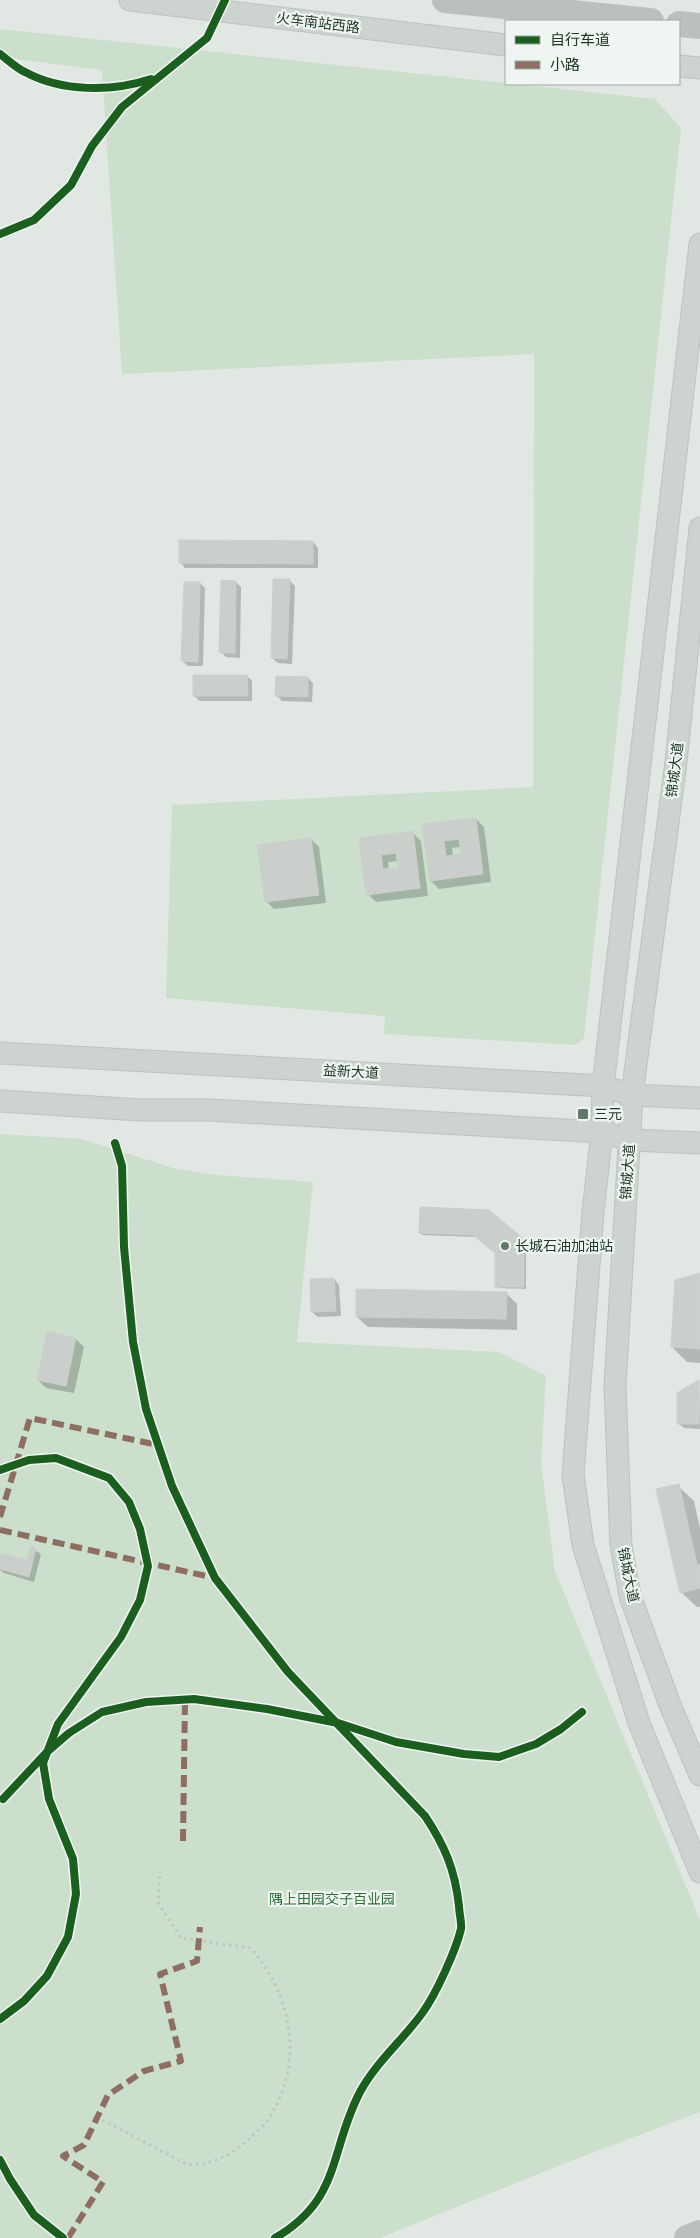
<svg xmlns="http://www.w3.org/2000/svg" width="700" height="2238" viewBox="0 0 700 2238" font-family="Signika,'Noto Sans SC',sans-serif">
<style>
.green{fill:#cbdfcc}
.shadow{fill:#0003;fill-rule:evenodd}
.building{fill:#cacfcc;stroke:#cad0cc;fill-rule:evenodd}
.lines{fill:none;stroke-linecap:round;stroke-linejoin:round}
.major-casing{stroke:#bcc3bf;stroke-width:23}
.highway-casing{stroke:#bcc3bf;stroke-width:26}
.path{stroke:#bfc7c3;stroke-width:3;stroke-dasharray:2.5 4;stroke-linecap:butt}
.major{stroke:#cdd3cf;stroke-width:21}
.highway{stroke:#bac1bd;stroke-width:24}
.quiet{stroke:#8d6e63;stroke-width:6;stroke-dasharray:12 6;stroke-linecap:butt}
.cycleway-casing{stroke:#eff6f1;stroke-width:11}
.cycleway{stroke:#1b5e20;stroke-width:8}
.poi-dot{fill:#64756c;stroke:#eff6f1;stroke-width:2}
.labels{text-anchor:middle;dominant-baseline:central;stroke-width:4.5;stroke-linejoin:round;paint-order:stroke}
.street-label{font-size:14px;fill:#21382c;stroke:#eff6f1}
.poi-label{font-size:14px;fill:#21382c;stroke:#eff6f1;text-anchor:start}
.park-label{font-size:14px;fill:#2e6c36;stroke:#eff6f1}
</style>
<rect width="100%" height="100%" fill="#e1e7e3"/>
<g class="green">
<polygon points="0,29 655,99 681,128 584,1038 575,1045 384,1034 385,1016 166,998 172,805 533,787 534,354 122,374 102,70 0,57"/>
<polygon points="0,1134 82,1139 173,1168 216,1175 313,1182 297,1342 499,1352 546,1376 541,1463 555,1571 700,1920 700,2112 563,2164 380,2238 0,2238"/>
</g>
<g class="shadow">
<polygon points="313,542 318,548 318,568 185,568 180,562"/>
<polygon points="289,580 295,586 292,664 278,663 272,658"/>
<polygon points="236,582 241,587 240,658 226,657 221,652"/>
<polygon points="200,583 205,588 203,666 188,666 182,661"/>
<polygon points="247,676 252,681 252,701 200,701 194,696"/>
<polygon points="308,678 313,683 312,702 282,701 277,696"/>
<path d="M476,819l8,8 7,55 -52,7 -8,-8 -7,-56zM461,847l1,8 -9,1 -1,-8z"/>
<path d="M412,832l9,9 7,55 -52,6 -8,-8 -8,-55zM398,861l1,8 -10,1 -1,-8z"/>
<polygon points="311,839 319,847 326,903 274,909 266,901"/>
<polygon points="421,1208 524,1240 526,1243 526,1289 498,1288 496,1286 497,1253 476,1237 423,1235 420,1233"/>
<polygon points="700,1275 700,1363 687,1362 672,1347"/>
<polygon points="334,1279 339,1285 341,1316 318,1317 312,1312"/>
<polygon points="506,1293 517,1304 517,1330 368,1327 357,1317"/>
<polygon points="76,1339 84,1347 74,1393 46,1388 38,1380"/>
<polygon points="699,1382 700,1429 684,1428 678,1423"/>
<polygon points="678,1486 694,1501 700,1528 700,1607 697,1607 681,1592"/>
<polygon points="31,1548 41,1554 34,1582 4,1573 0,1570 2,1554 27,1561"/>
</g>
<g class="building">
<polygon points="179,540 313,541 313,564 179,563"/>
<polygon points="273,579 290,579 287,659 271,658"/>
<polygon points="221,580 236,581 235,653 219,653"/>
<polygon points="184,582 200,582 198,662 181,661"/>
<polygon points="193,675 247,675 248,696 193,696"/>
<polygon points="276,676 308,677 308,697 275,696"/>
<path d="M476,818l7,56 -53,7 -8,-57zM459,839l2,15 -15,2 -2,-15z"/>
<path d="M413,831l7,57 -54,7 -7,-57zM396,853l2,15 -15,1 -2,-14z"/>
<path d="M311,838l8,57 -54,7 -8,-57zM294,860l2,14 -15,2 -2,-15z"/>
<polygon points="294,860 296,874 281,876 279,861"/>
<polygon points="420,1207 489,1210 524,1239 524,1287 495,1287 495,1253 473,1235 419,1233"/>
<polygon points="700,1273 700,1349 671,1347 675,1280"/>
<polygon points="334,1278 336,1311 311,1312 310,1279"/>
<polygon points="356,1289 507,1292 506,1319 356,1317"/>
<polygon points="47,1331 76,1338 66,1386 37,1380"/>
<polygon points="699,1380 699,1424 677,1424 677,1393"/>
<polygon points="679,1484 697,1565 700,1564 700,1588 680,1593 656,1489"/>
<polygon points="30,1546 36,1548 29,1577 0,1569 1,1553 27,1560"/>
</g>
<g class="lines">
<g class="major-casing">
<g id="major">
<polyline points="130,0 506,45"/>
<polyline points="679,66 700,68"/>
<polyline points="700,244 603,1086 602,1132 593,1212 573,1475 583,1545 639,1723 700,1872"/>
<polyline points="700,528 676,762 632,1095 615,1386 621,1545 630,1596 670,1705 700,1775"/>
<polyline points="0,1053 603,1086 632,1095 700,1098"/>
<polyline points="0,1101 140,1110 209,1110 602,1132 630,1140 700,1143"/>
</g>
</g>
<g class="highway-casing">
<g id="highway">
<polyline points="445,0 651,21"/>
<polyline points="679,24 700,26"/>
<polyline points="687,2238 700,2233"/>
</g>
</g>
<path class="path" d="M97,2117l89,47c24,3 48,-10 65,-27 6,-6 14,-12 18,-19 36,-56 23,-122 -18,-170l-70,-10 -23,-35 2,-31"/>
<use href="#major" class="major"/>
<use href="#highway" class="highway"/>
<g class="quiet">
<polyline points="0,1517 30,1418 158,1445"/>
<polyline points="0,1530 215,1578"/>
<polyline points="183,1841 185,1699"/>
<polyline points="68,2238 103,2182 63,2156 84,2145 108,2095 144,2071 181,2061 160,1974 197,1961 200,1927"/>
</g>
<g class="cycleway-casing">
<g id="cycleway">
<path d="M0,54c8,6 16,14 25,18 37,20 87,20 126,7"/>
<polyline points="0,234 34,220 71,185 92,146 122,107 207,38 225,0"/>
<path d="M115,1143l7,23 2,81 9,95 13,67 26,77 43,92 73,94 137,144c20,30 30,54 34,90 0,7 3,16 2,23 -5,21 -25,65 -38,83 -19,27 -47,50 -63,80 -31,59 -18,107 -85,146"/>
<polyline points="0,1470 29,1460 56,1458 109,1478 129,1502 140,1529 148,1566 140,1600 121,1637 58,1724 43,1763 49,1799 73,1859 76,1894 68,1937 47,1976 24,2001 0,2019"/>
<polyline points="3,1799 47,1752 69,1733 102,1712 146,1702 194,1699 267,1709 338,1723 396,1742 464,1754 499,1757 536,1744 561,1729 582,1712"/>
<polyline points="0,2160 10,2179 34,2215 63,2238"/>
</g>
</g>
<use href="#cycleway" class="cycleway"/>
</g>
<g class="poi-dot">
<rect x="577" y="1108" width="12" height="12" rx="2.5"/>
<circle cx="505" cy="1246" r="5"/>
</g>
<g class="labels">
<g class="street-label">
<text transform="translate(318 23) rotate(7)">火车南站西路</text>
<text transform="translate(675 770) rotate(-83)">锦城大道</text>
<text transform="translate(351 1072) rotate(3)">益新大道</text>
<text transform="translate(628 1172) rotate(-86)">锦城大道</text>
<text transform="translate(628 1575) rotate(78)">锦城大道</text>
</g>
<g class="poi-label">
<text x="594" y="1114">三元</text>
<text x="515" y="1246">长城石油加油站</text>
</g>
<g class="park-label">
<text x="332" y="1899">隅上田园交子百业园</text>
</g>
</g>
<rect x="505" y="20" width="175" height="65" fill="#eff6f1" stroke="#9daaa2"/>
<rect x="515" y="36" width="25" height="8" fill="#1b5e20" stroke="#9daaa2"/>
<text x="550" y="45" font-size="15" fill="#21382c">自行车道</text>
<rect x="515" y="61" width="25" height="8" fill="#8d6e63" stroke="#9daaa2"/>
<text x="550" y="70" font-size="15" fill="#21382c">小路</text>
</svg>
